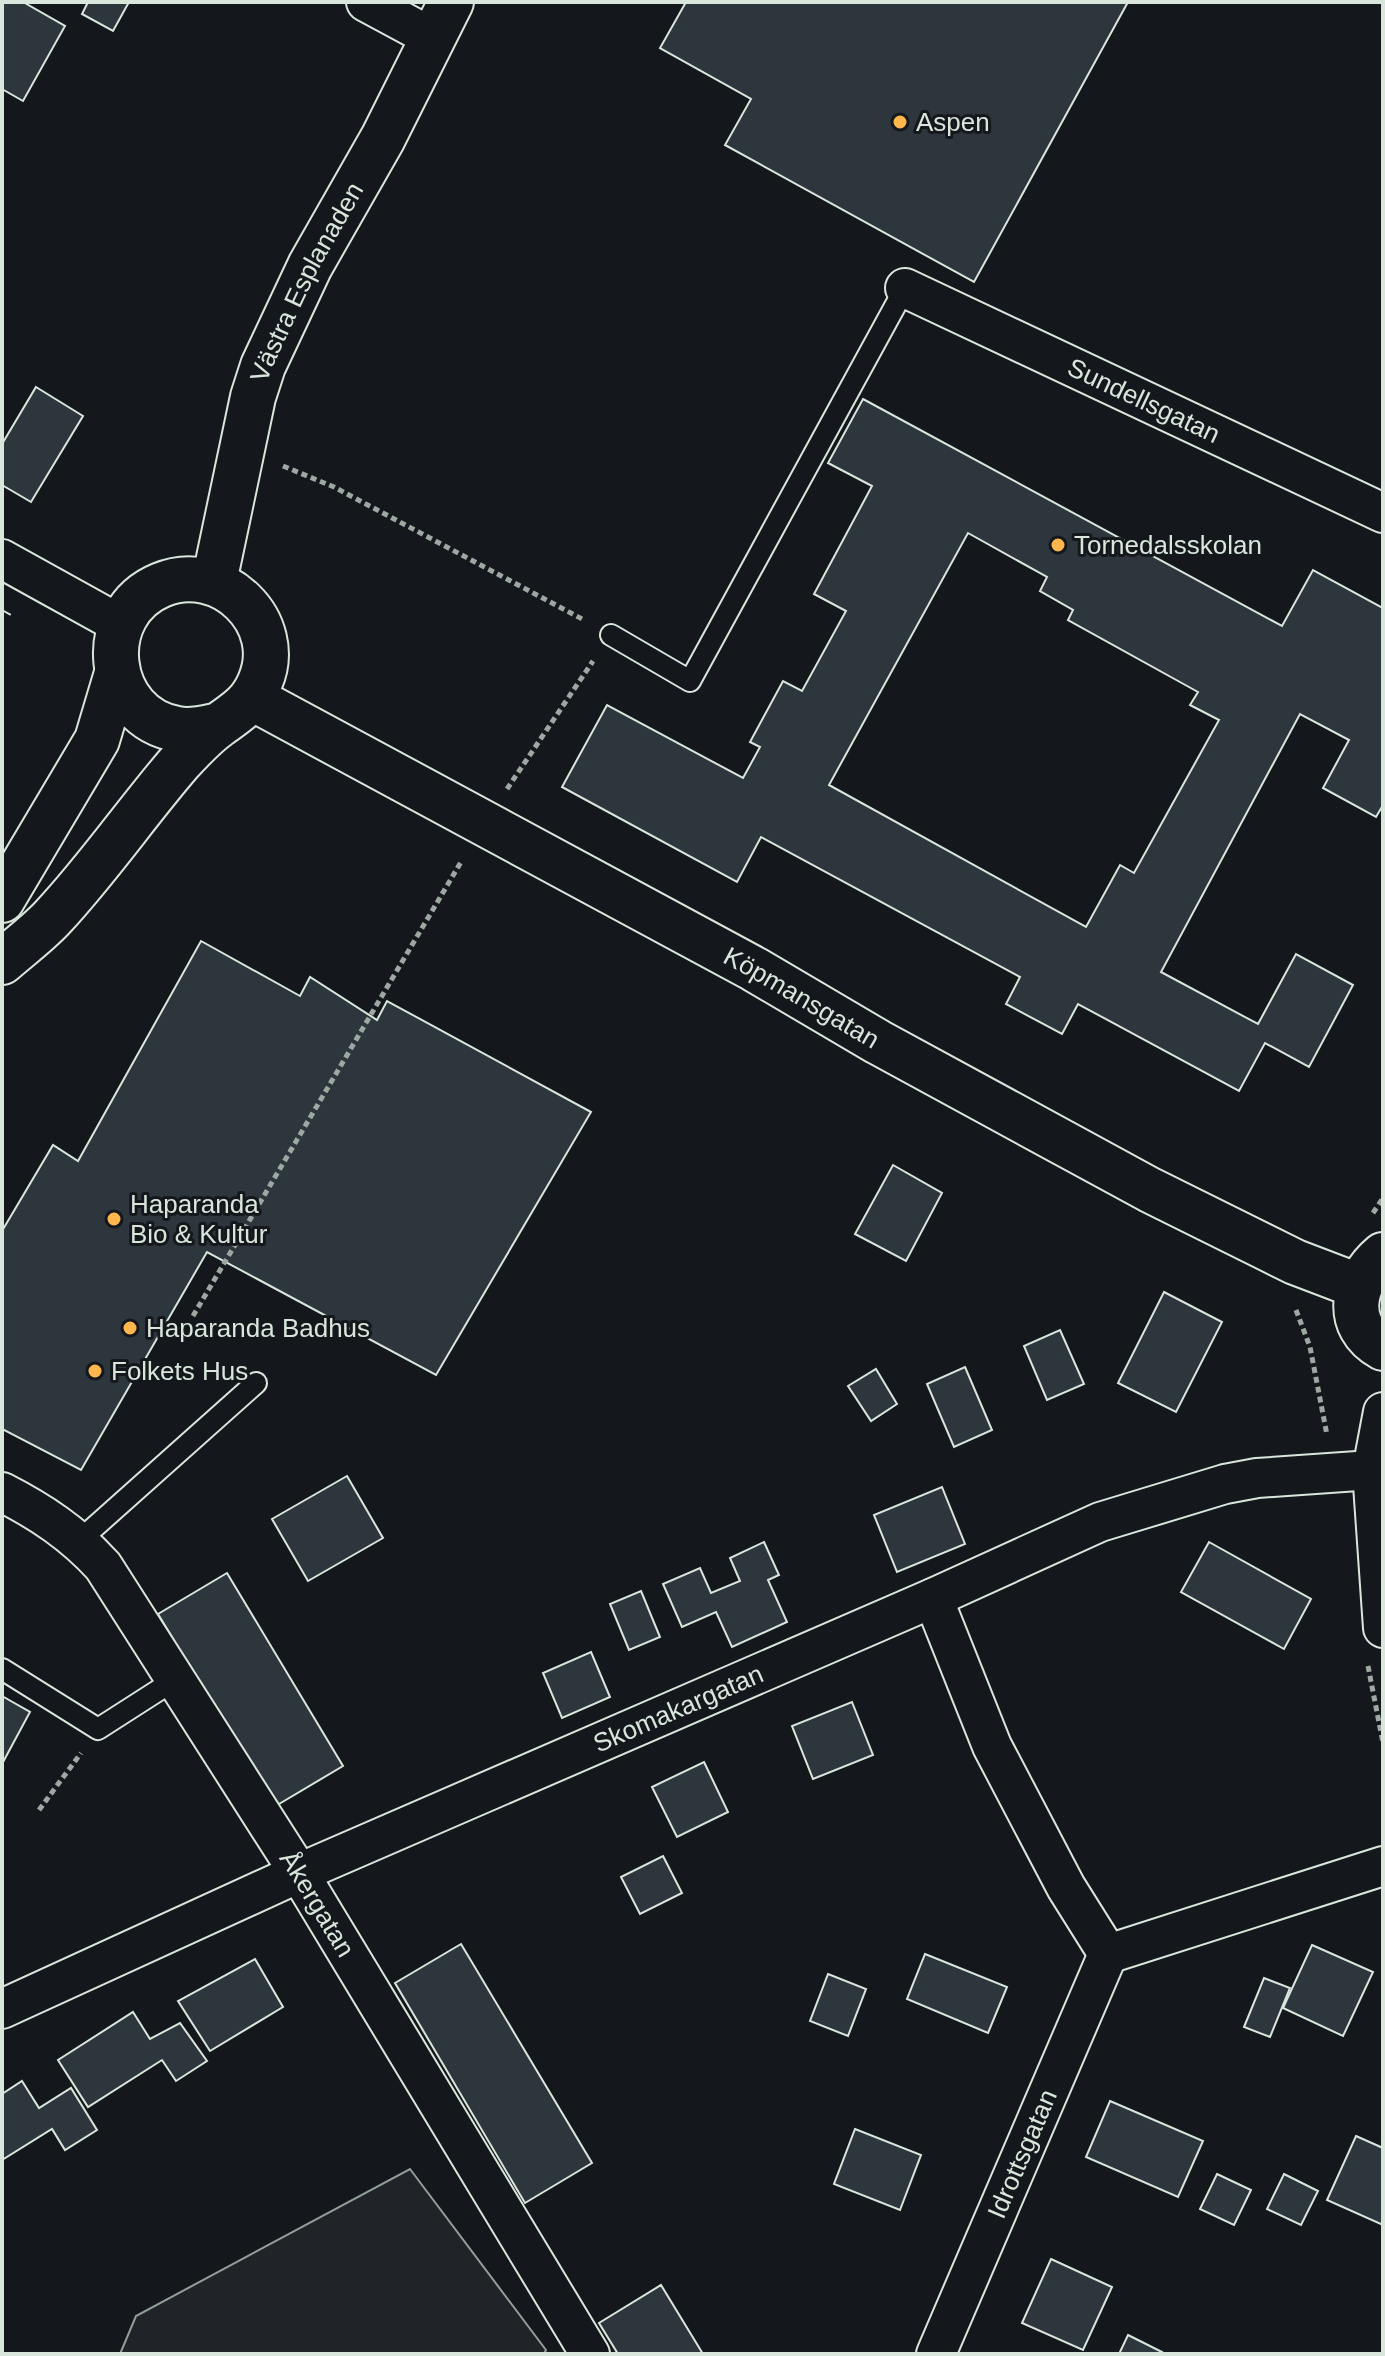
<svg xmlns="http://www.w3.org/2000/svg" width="1385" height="2356" viewBox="0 0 1385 2356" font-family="Arial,sans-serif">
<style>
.green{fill:#202428;stroke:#939e99;stroke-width:2}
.building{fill:#2c363c;stroke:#d8e6dc;stroke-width:2;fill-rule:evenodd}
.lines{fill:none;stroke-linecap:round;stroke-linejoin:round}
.lane-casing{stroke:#d8e6dc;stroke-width:24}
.street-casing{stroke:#d8e6dc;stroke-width:42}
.secondary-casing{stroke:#d8e6dc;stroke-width:48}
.path{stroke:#9da8a2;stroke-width:5;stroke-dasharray:6 4;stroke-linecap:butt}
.lane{stroke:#14181c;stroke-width:20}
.street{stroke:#14181c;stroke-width:38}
.secondary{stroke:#14181c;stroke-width:44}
.fence{stroke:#d8e6dc;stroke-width:2;stroke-dasharray:10 4;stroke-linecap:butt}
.poi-dot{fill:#ffb74d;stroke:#14181c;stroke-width:3}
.labels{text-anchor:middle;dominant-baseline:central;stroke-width:6;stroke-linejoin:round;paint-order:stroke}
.poi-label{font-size:26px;fill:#d8e6dc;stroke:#14181c;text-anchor:start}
.street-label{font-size:26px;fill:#d8e6dc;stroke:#14181c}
</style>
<rect width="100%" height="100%" fill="#14181c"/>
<polygon class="green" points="410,2169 546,2350 544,2354 120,2354 136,2316"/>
<g class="building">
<polygon points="2,2 23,2 65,26 23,101 2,89"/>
<polygon points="88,2 129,2 113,31 82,14"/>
<polygon points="686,2 1128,2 974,282 725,145 751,99 660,48"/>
<polygon points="36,387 83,416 31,502 2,485 2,444"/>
<path d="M863,399l419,227 31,-56 70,38v197l-7,12 -53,-29 26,-48 -49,-26 -139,258 97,52 38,-70 57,31 -44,82 -44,-24 -26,48 -161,-87 -16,30 -56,-30 14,-27 -259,-140 -24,45 -175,-95 45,-82 136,73 17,-31 -10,-5 33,-61 19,10 44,-80 -32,-17 58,-108 -44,-23zM968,533l79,44 -7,14 33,19 -5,10 130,72 -8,13 29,15 -85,153 -14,-8 -34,62 -257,-142z"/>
<polygon points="201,941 300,996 310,977 377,1020 387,1001 591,1112 436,1375 207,1252 81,1470 2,1429 2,1231 53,1145 78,1161"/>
<polygon points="893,1165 942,1193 906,1261 855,1234"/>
<polygon points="1164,1292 1222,1322 1176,1412 1118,1383"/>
<polygon points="1060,1330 1084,1384 1047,1400 1024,1346"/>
<polygon points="965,1367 992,1430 954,1447 927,1384"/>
<polygon points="876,1369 897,1404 871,1421 848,1386"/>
<polygon points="347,1476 383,1538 308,1581 272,1519"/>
<polygon points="942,1487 965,1544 897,1572 874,1515"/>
<polygon points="764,1542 779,1575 768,1580 787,1622 732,1647 716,1612 682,1627 663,1584 700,1568 711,1593 740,1581 730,1558"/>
<polygon points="1209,1542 1311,1599 1284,1649 1181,1592"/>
<polygon points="227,1573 343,1766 274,1807 158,1614"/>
<polygon points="641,1591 660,1637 629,1650 610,1604"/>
<polygon points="591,1652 610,1697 562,1718 543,1673"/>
<polygon points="2,1696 30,1712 2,1764"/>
<polygon points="852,1702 873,1755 813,1779 792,1726"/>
<polygon points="704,1762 728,1812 677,1837 652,1787"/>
<polygon points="663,1856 682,1893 640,1914 621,1877"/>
<polygon points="461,1944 592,2163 525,2203 395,1983"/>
<polygon points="1312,1945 1373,1972 1343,2036 1283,2008"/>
<polygon points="925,1954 1007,1987 988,2033 907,1999"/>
<polygon points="255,1959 283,2007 210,2051 178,2001"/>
<polygon points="828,1974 866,1989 848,2036 810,2021"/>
<polygon points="1264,1978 1290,1988 1270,2037 1244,2027"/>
<polygon points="133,2012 150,2039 180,2023 207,2061 176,2081 162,2060 88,2107 58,2060"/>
<polygon points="22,2081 39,2108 71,2088 97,2130 65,2150 52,2129 2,2160 2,2094"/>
<polygon points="1110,2101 1203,2141 1178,2197 1086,2157"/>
<polygon points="855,2129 921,2155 900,2210 834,2184"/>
<polygon points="1356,2136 1383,2148 1383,2225 1327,2200"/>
<polygon points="1217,2174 1251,2190 1234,2225 1200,2209"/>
<polygon points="1284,2174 1318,2191 1301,2225 1267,2209"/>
<polygon points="1051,2259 1112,2287 1083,2350 1022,2323"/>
<polygon points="661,2285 703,2354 618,2354 599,2323"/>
<polygon points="1128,2335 1162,2352 1161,2354 1119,2354"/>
</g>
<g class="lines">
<g class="lane-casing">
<g id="lane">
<polyline points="611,635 690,681 905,288"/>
<polyline points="80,1540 256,1383"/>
<polyline points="2,1669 98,1729 176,1679"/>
</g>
</g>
<g class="street-casing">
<g id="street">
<polyline points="366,2 431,37"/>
<path id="s1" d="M905,288l478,225"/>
<polyline points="2,559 121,625"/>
<polyline points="1383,1412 1372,1470 1383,1628"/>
<path id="s2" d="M2,1492c39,20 72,42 101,74l196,307 291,481"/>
<polyline points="933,1598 992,1746 1066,1887 1108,1954 1383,1866"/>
<path id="s3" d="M2,2009l297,-136 634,-275 167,-76 125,-38 32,-6 115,-8"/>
<path id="s4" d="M936,2354l172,-400"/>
</g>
</g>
<g class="secondary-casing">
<g id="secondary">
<path id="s5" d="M214,582l39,-185 10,-31 47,-100 73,-128 68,-136"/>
<path id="s6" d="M252,698l502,271 124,73 272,148 145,72 63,24"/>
<polyline points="2,900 97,740 117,673"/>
<path d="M2,962c17,-15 35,-28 50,-44 46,-49 84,-105 128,-156 11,-12 25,-27 39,-37 18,-13 32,-21 41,-43 26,-60 -39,-122 -99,-97 -68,28 -56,132 16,144 14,3 28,-1 42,-4"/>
<path d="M1383,1255c-31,26 -40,71 0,93"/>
</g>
</g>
<g class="path">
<polyline points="283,466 334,487 584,620"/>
<polyline points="507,789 593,661"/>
<polyline points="1373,1213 1383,1198"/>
<polyline points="1296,1310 1310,1347 1327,1435"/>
<polyline points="193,1316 461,862"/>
<polyline points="1368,1666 1383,1743"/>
<polyline points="39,1810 81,1753"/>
</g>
<use href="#lane" class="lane"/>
<use href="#street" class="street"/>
<use href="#secondary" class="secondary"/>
<polyline class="fence" points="2,610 11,615"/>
</g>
<g class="poi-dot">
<circle cx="900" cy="122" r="8"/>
<circle cx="1058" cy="545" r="8"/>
<circle cx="114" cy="1219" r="8"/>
<circle cx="130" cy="1328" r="8"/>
<circle cx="95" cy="1371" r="8"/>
</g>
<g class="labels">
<g class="poi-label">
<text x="916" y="122">Aspen</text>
<text x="1074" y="545">Tornedalsskolan</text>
<text x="130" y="1204">Haparanda<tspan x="130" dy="30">Bio &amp; Kultur</tspan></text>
<text x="146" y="1328">Haparanda Badhus</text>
<text x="111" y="1371">Folkets Hus</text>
</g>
<g class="street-label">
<text stroke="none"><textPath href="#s5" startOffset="316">Västra Esplanaden</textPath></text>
<text stroke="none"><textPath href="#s1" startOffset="264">Sundellsgatan</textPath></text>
<text stroke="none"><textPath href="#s6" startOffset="626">Köpmansgatan</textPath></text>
<text stroke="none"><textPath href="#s3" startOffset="740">Skomakargatan</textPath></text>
<text stroke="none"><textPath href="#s2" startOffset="526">Åkergatan</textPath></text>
<text stroke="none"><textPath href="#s4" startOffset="218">Idrottsgatan</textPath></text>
</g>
</g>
<rect width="1385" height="2356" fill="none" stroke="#d8e6dc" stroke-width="8"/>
</svg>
